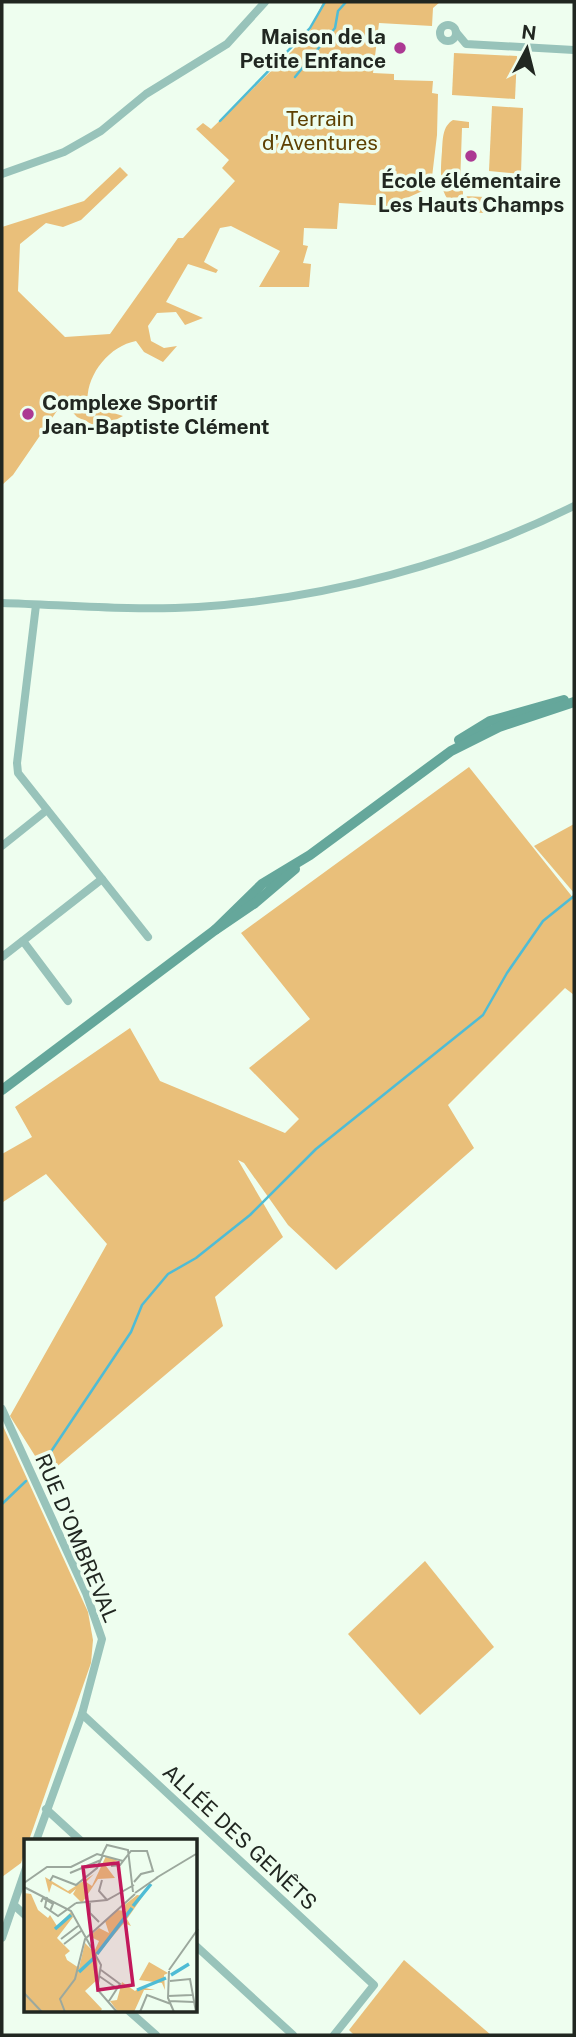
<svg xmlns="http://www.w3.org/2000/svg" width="576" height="2037" viewBox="0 0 576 2037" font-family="'Public Sans',sans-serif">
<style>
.green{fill:#e9bf7a}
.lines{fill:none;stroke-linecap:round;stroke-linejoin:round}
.stream{stroke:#4fbcd5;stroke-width:2.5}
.minor{stroke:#98c3ba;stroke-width:8}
.secondary{stroke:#65a79b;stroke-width:10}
.poi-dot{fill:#ac3993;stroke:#eefeef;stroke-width:2.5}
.labels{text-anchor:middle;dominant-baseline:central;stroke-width:7;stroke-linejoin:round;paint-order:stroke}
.poi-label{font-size:21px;font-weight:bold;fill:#212721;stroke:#eefeef;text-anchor:end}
.park-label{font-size:21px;fill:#5d4002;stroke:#eefeef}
.street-label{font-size:21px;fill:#212721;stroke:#eefeef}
.inset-river{fill:none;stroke:#4fbcd5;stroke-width:3.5}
.inset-road{fill:none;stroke:#9ca89d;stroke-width:2}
.view{fill:#c2185b;fill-opacity:0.15;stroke:#c2185b;stroke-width:3.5}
.inset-edge{fill:none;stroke:#212721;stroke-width:3.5}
</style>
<rect width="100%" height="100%" fill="#eefeef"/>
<g class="green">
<path d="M323,2h117l-7,6 -1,18 -53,-3 -6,50 21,1v6l39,1 -1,12 6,1 -1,41 -5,42 -5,12 -38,17 -50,-3 -2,26 -33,-1 -1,17 5,1 -5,17 8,1 -2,23h-50l21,-36 -49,-25 -11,2 -16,34 14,8 -2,3 -28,-9 -22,38 37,16 -18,7 -9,-13 -19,1 -9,13 3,15 13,7 13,-2 -14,16 -19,-10 -8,-11c-28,5 -52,37 -48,64l35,11 -23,12 -23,-11 -14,-15 -50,73 -11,10v-258l82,-26 36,-34 8,8 -47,45 -18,7 -17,-4 -26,21 -2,47 47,46 45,-3 68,-96h5l52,-57 -13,-13 7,-8 -33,-31 7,-6 8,6 81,-78 18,-21z"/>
<polygon points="454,53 517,56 515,99 452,95"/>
<polygon points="492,106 523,108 521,174 489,171"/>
<path d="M453,120l16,2v6h-7l-2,57h3v11l22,1 -1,16c-44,-2 -45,-25 -42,-62 1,-12 0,-24 11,-31z"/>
<polygon points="469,767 574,899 574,995 565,988 448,1105 474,1148 336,1270 288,1225 244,1163 238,1160 283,1237 215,1297 223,1326 47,1475 10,1416 107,1244 46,1174 3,1202 2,1200 2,1154 32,1137 15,1107 130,1028 160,1081 285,1133 299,1119 249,1068 310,1019 241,933"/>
<polygon points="574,824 574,893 534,846"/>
<polygon points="2,1424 88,1612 93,1640 91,1663 21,1863 2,1877"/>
<polygon points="425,1561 494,1647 420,1715 348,1634"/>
<polygon points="404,1960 491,2035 354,2035 349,2030"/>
</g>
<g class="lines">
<g class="stream">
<polyline points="295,77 335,28 338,11 346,2"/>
<polyline points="220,121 310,28 325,2"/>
<polyline points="40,1468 131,1332 142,1305 168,1274 196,1258 250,1215 316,1149 483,1015 507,973 543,921 574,896"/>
<polyline points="2,1504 26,1481"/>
</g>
<g class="minor">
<circle cx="448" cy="33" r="8"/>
<polyline points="456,32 466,44 574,50"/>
<polyline points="2,174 64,152 101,131 146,94 227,44 265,2"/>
<path d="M2,603c65,2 130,8 196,4 128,-8 261,-44 376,-101"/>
<polyline points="36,605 17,763 18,773 148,937"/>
<polyline points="2,846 47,810"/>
<polyline points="23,941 68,1001"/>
<polyline points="2,957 102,879"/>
<polyline points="2,1409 86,1593 102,1639 82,1714 36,1841"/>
<polyline points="82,1714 374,1985 334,2035"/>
<polyline points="46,1809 81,1841"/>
<polyline points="14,1905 26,1916"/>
<polyline points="2,1938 26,1868"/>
<polyline points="196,1946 293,2035"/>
<polyline points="129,2011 156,2035"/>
</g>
<g class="secondary">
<polyline points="459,740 490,721 564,700"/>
<polyline points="215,930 262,884 310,855 451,751 499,727 574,702"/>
<polyline points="2,1090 215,930 255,903 295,869"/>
</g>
</g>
<g class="poi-dot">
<circle cx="400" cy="48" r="7"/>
<circle cx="471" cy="156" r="7"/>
<circle cx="28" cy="414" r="7"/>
</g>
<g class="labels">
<g class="poi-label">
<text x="386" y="36">Maison de la<tspan x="386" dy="24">Petite Enfance</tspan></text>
<text x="471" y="180" text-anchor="middle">École élémentaire<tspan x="471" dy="24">Les Hauts Champs</tspan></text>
<text x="42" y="402" text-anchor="start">Complexe Sportif<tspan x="42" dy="24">Jean-Baptiste Clément</tspan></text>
</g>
<g class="park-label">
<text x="320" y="118">Terrain<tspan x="320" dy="24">d'Aventures</tspan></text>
</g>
<g class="street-label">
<text transform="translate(77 1538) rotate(67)">RUE D'OMBREVAL</text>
<text transform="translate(240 1837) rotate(43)">ALLÉE DES GENÊTS</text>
</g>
</g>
<g transform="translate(24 1839)">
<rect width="173" height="173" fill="#eefeef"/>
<path d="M82,17l12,4 -12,6 9,12 -17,1 -16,24 -9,-9 3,-5 -6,5 -18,-10 -3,9 -4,-16 23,14 26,-17 -8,8 6,4zM0,54l7,1 7,16 10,8 2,-3 7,11 14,-14 2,5 -16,21 13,13 -5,4 2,5 12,8 6,-25 9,9 5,-11 -8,-4 1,-3 7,-6 10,5 -4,-12 12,-11 9,1 -4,-4 15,-12 6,1 -16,23 4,7 -7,-3 -27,32 1,24 -13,12 17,18 -2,3h-76zM125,123l19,11 -4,2 1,15 -3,-7 -23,-3zM98,143l13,9 5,-4 15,3h-11l-10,22h-16l-8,-11 7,-1z" fill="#e9bf7a"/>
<path class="inset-river" d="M109,67l18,-22M31,90l16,-14M73,115l35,-46M55,133l16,-15M147,136l18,-11M113,151l29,-12"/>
<path class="inset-road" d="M78,16l5,-10 21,5 5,42M87,27l9,-1 11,-14h16l6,20 -12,3 -7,8M46,34l31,-13M132,39l40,-24M78,41l-3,11 8,9M26,42l3,-5 23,9 21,-17 6,-13M0,44l23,-16h24l26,-13 26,7M0,48l47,24 30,54 -4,24 20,23M111,54l23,-16M23,58l-2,10 13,9 18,-13M17,63l2,-4 10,6 -3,7M52,64l31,-3 27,-15M66,64v10l9,9M37,100l17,-13M40,105l17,-13M77,131l19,14 -11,17M145,131l29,-41M145,132l-1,27 6,14M75,137l19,13M146,142l20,-2 6,33M0,154l18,19M144,157l24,-1M145,162l25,1M41,173l-5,-13 15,-20 10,-40 50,-45M116,173l7,-17 24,9"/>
<path class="view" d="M94,24l15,122 -35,5 -15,-123z"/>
<rect width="173" height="173" class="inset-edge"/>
</g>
<rect width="576" height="2037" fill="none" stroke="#212721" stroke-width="7"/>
<g transform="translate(527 49) rotate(7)" stroke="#eefeef" stroke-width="5" paint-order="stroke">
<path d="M0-5L12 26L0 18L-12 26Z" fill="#212721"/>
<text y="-10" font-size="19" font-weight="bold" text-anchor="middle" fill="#212721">N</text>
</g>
</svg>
